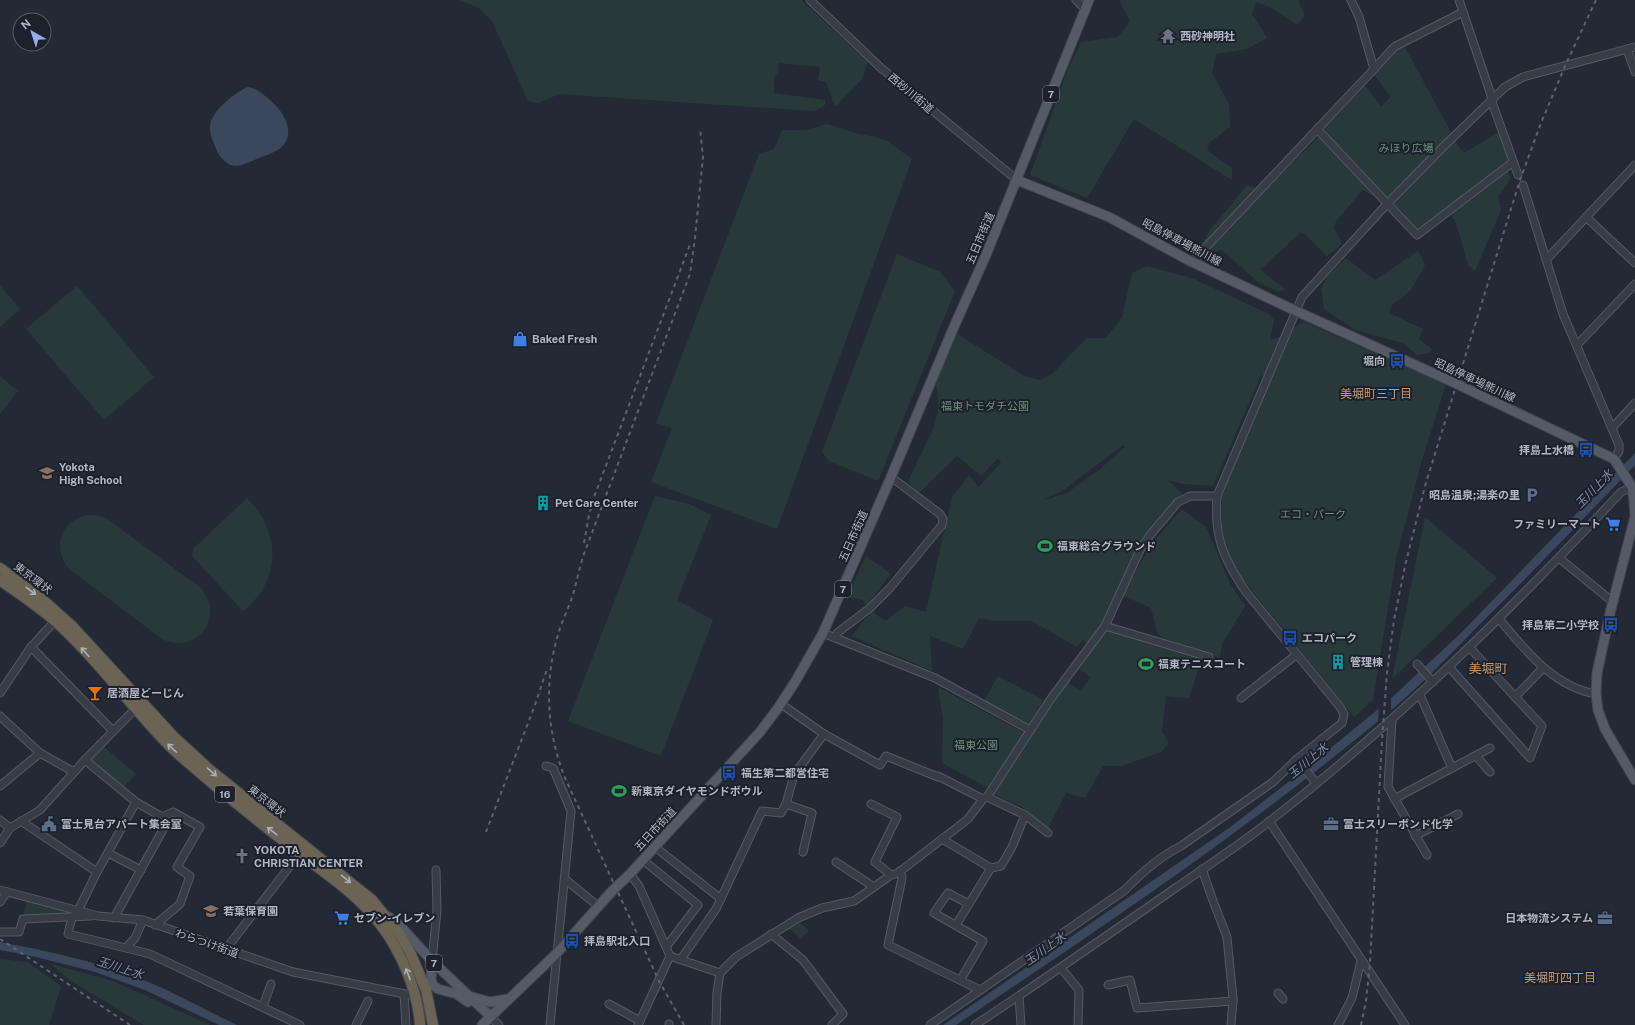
<svg xmlns="http://www.w3.org/2000/svg" width="1635" height="1025" viewBox="0 0 1635 1025" font-family="'Public Sans','Noto Sans JP',sans-serif">
<style>
.green{fill:#29393a;fill-rule:evenodd}
.water{fill:#3b475c}
.pier{fill:#242a35}
.lines{fill:none;stroke-linecap:round;stroke-linejoin:round}
.minor-casing{stroke:#545a64;stroke-width:9}
.major-casing{stroke:#40454f;stroke-width:11}
.highway-casing{stroke:#414751;stroke-width:12}
.minor{stroke:#373c46;stroke-width:7}
.major{stroke:#555b66;stroke-width:9}
.highway{stroke:#6b6455;stroke-width:10}
.rail{stroke:#5b626f;stroke-width:2;stroke-dasharray:4 4;stroke-linecap:butt}
.oneway{stroke:#aaafb7}
.labels{text-anchor:middle;dominant-baseline:central;stroke-width:4;stroke-linejoin:round;paint-order:stroke}
.shield{fill:#1c212b;stroke:#848a95;stroke-width:1}
.shield-label{font-size:10px;font-weight:bold;fill:#b1b7c2}
.poi-label{font-size:11px;font-weight:bold;fill:#b1b7c2;stroke:#1c212b;text-anchor:start}
.street-label{font-size:11px;fill:#b1b7c2;stroke:#1c212b}
.park-label{font-size:11px;fill:#6c9077;stroke:#1c212b}
.neighbourhood-label{font-size:12px;fill:#c4986b;stroke:#1c212b}
.water-label{font-size:12px;font-style:italic;fill:#7d8da7;stroke:#1c212b}
.quarter-label{font-size:13px;fill:#c4986b;stroke:#1c212b}
</style>
<rect width="100%" height="100%" fill="#242a35"/>
<g class="green">
<polygon points="459,0 801,0 868,62 862,79 836,106 834,104 826,82 818,80 820,67 779,63 778,75 774,76 774,93 825,100 825,105 814,111 559,94 539,103 528,101 492,21 479,8"/>
<polygon points="1119,0 1298,0 1305,16 1297,25 1270,7 1256,2 1252,14 1267,38 1247,49 1216,54 1212,73 1229,104 1230,127 1209,143 1207,150 1232,168 1232,180 1134,119 1087,198 1030,175 1068,69 1081,42 1118,37 1130,21"/>
<polygon points="1405,47 1460,149 1464,153 1500,131 1510,160 1505,165 1510,177 1508,183 1498,196 1501,210 1475,271 1468,265 1458,229 1448,207 1417,229 1384,195 1378,198 1363,190 1336,221 1334,228 1342,244 1327,256 1305,234 1300,233 1260,270 1285,289 1279,292 1258,282 1222,250 1209,255 1197,253 1210,230 1247,185 1263,191 1324,132 1323,126 1363,83 1381,106 1391,97 1373,73 1395,51"/>
<polygon points="827,124 855,133 875,137 887,141 912,159 777,529 651,482 672,428 656,423 759,154 774,149 782,130 806,130"/>
<polygon points="1418,251 1425,265 1411,290 1392,305 1389,313 1423,329 1419,339 1432,349 1430,353 1417,355 1403,343 1355,330 1324,309 1321,289 1328,276 1346,258 1375,280"/>
<polygon points="897,254 940,272 955,291 878,481 829,461 822,452"/>
<path d="M1147,266l47,13 75,35 5,6 -4,20 21,-7 3,-6 10,-5 142,62 -24,76 -26,98 -23,142 -19,17 -117,-145 -7,-14 -8,-30v-33l50,-119 -11,-1 -48,111 -29,-2 -16,-4 14,13 -41,47 -40,84 -14,19 -4,-4 -6,8 -45,-26h-38l-15,-3 -16,31 -33,-13 2,35 -80,-35 11,-15 7,-6 -7,-15 -15,-3 3,-9 15,-32 25,18 -23,29 7,11 11,7 19,-15 21,6 26,-115 17,-22 9,12 23,-24 -3,-5 -17,18 -24,-20 -39,38 -10,-13 26,-54 5,-20 -3,-24 20,-50 68,43 16,4 12,-6 35,-36h19l16,-21 10,-44zM1123,445l2,2 -26,23 -32,23 -24,7 22,-11z"/>
<polygon points="0,285 20,309 0,327"/>
<polygon points="77,286 154,377 104,420 26,329"/>
<polygon points="0,376 18,391 0,414"/>
<polygon points="655,496 689,504 711,515 677,600 713,620 661,756 568,721"/>
<path d="M247,498c34,35 35,82 -4,113l-51,-55 1,-7z"/>
<polygon points="1182,509 1206,527 1229,582 1245,606 1222,644 1220,658 1162,638 1157,632 1151,608 1122,595 1151,545"/>
<path d="M88,515h6l12,3 96,71c23,30 -6,66 -40,50l-94,-71c-16,-22 -7,-47 20,-53z"/>
<polygon points="1425,517 1497,578 1392,679"/>
<polygon points="1104,630 1202,658 1189,698 1166,696 1162,732 1169,743 1161,752 1122,766 1103,766 1085,798 1066,793 1048,828 1022,807 992,793 1067,682 1080,691 1091,678 1078,668"/>
<polygon points="998,676 1043,700 1029,725 984,701"/>
<polygon points="938,687 1026,734 988,788 942,763 943,719"/>
<polygon points="104,747 136,774 123,788 91,760"/>
<polygon points="27,902 82,915 23,916"/>
<polygon points="799,922 809,930 801,939 788,927"/>
<polygon points="0,959 27,962 61,986 49,1025 0,1025"/>
<polygon points="51,964 113,981 210,1025 144,1025 68,979"/>
</g>
<g class="water">
<path d="M248,87c9,1 16,8 23,14 14,12 27,35 7,49 -6,3 -13,6 -19,8 -10,4 -23,12 -32,5 -6,-4 -10,-11 -12,-17 -3,-7 -6,-14 -5,-21 2,-14 25,-33 38,-38z"/>
<path d="M1635,453v12c-52,54 -104,109 -158,162 -29,30 -58,60 -89,86 -137,114 -284,213 -432,312h-13l286,-197 70,-54 88,-72 75,-70z"/>
<path d="M0,942c48,9 95,19 141,37 33,13 64,31 96,46h-18l-74,-35 -50,-18 -59,-15 -36,-7z"/>
</g>
<polygon class="pier" points="1391,696 1391,714 1378,723 1379,706"/>
<g class="lines">
<g class="minor-casing">
<g id="minor">
<polyline points="810,0 881,68 1017,180"/>
<polyline points="1076,0 1085,9"/>
<polyline points="1351,0 1359,17 1374,69"/>
<polyline points="1459,0 1490,92 1493,105 1518,175"/>
<polyline points="1627,49 1635,72"/>
<polyline points="1317,129 1417,235 1513,162"/>
<polyline points="1523,185 1563,314 1619,445 1619,451 1614,459"/>
<polyline points="1586,217 1635,263"/>
<polyline points="1546,260 1635,165"/>
<polyline points="1192,262 1374,69 1394,47 1463,12"/>
<polyline points="1577,345 1635,284"/>
<polyline points="1612,428 1635,403"/>
<polyline points="1559,558 1613,602"/>
<path d="M1499,619c26,31 55,68 97,75"/>
<polyline points="1105,626 1209,657"/>
<polyline points="823,633 935,678 1030,730"/>
<polyline points="834,638 837,633 870,608 890,588 942,525 943,519 940,514 891,477"/>
<polyline points="31,647 113,731"/>
<polyline points="1417,664 1433,682"/>
<polyline points="1449,667 1530,758 1542,726 1469,647"/>
<polyline points="0,693 31,647 55,621"/>
<polyline points="1515,697 1543,668"/>
<polyline points="1241,698 1296,655"/>
<polyline points="781,704 824,734 880,765 886,756 938,777"/>
<polyline points="0,716 40,753 74,772"/>
<polyline points="1392,720 1388,787 1427,855"/>
<polyline points="1476,756 1490,772"/>
<polyline points="1297,759 1316,783"/>
<polyline points="85,760 136,802 162,817 173,812 200,827 177,867 190,876 180,904 155,925"/>
<polyline points="546,766 553,768 571,811 550,1025"/>
<polyline points="1452,768 1490,748"/>
<polyline points="938,776 983,799"/>
<polyline points="0,786 40,753"/>
<polyline points="1394,799 1452,768 1420,695"/>
<polyline points="786,804 794,775 824,734"/>
<polyline points="871,804 897,817 875,862 891,875"/>
<polyline points="1025,815 1048,833"/>
<polyline points="0,820 10,828"/>
<polyline points="21,821 97,872"/>
<polyline points="1269,821 1405,1025"/>
<polyline points="1415,836 1458,814"/>
<polyline points="942,839 991,868 1001,866 1012,847 1025,815 987,797"/>
<polyline points="0,843 10,828 40,810 85,760 136,708"/>
<polyline points="655,847 721,899"/>
<polyline points="108,853 141,870"/>
<polyline points="643,860 698,905 666,947"/>
<polyline points="836,862 874,887"/>
<polyline points="1202,869 1212,898 1227,937 1233,999 1231,1025"/>
<polyline points="900,871 902,877 901,883 888,945 980,990"/>
<polyline points="630,874 639,886 670,956 638,1025"/>
<polyline points="566,880 598,906"/>
<polyline points="0,890 98,916 143,920 293,972 415,996"/>
<polyline points="0,902 7,892"/>
<polyline points="78,911 97,872 136,802"/>
<polyline points="72,917 68,934 126,948"/>
<polyline points="114,918 165,826 162,817"/>
<polyline points="143,920 135,938 126,948 150,954 300,1025"/>
<polyline points="956,925 991,868"/>
<polyline points="0,932 19,932 23,919 91,916"/>
<polyline points="771,934 803,960 843,1014 832,1025"/>
<polyline points="226,949 300,853"/>
<polyline points="670,956 720,973"/>
<polyline points="681,959 716,909 762,811 781,813 786,804 812,813 803,852"/>
<polyline points="432,961 437,910 436,870"/>
<polyline points="1061,968 1079,990 1078,1025"/>
<polyline points="720,973 736,957 798,918 822,908 854,901 891,875 898,873 968,819 983,799 987,797 1050,700 1105,626 1141,548 1151,534 1178,502 1190,496 1217,496"/>
<polyline points="961,979 983,941 934,913 948,893 969,904"/>
<polyline points="1108,985 1130,980 1137,1008 1233,1001"/>
<polyline points="1278,993 1283,999"/>
<polyline points="404,994 406,1025"/>
<polyline points="1019,996 1021,1025"/>
<polyline points="609,1004 640,1021"/>
<polyline points="263,1006 271,984"/>
<polyline points="491,1017 499,1025"/>
<polyline points="356,1025 368,1001"/>
<polyline points="669,1025 669,1024"/>
<polyline points="716,1025 717,993 720,973"/>
<path d="M930,1025l195,-135c17,-18 34,-33 56,-44l92,-64 24,-23 45,-36 2,-9 -4,-7 -94,-115c-23,-34 -32,-55 -29,-96l79,-185 6,-14 85,-93 56,-57 62,-60 18,-10 112,-30"/>
<path d="M975,1025c67,-44 133,-90 199,-136 32,-22 65,-44 96,-68 127,-99 241,-211 351,-329l11,-5h3"/>
<polyline points="1338,1025 1352,998 1361,961"/>
</g>
</g>
<g class="major-casing">
<g id="major">
<polyline points="1017,180 1109,217 1188,260 1296,311 1457,384 1614,459 1632,487 1634,501 1635,517 1611,609 1597,673 1596,694 1598,710 1605,729 1635,780"/>
<polyline points="389,917 401,927 432,961 491,1017"/>
<polyline points="432,961 431,980 433,985 438,989 457,994 468,1002"/>
<polyline points="472,997 490,1002 508,999"/>
<polyline points="482,1025 556,954 612,891 630,874 760,732 778,708 795,682 823,633 891,477 953,329 986,255 1089,0"/>
</g>
</g>
<g class="highway-casing">
<g id="highway">
<polyline points="0,568 44,601 72,626 174,737 210,770 372,900 398,932 410,952 426,990 433,1025"/>
<path d="M0,580c18,13 38,26 55,41 40,36 72,80 108,118 11,12 23,22 35,32 33,29 68,56 102,83 28,21 59,42 80,70 21,27 38,67 40,101"/>
</g>
</g>
<use href="#minor" class="minor"/>
<use href="#major" class="major"/>
<use href="#highway" class="highway"/>
<g class="rail">
<polyline points="584,543 589,515 594,497 691,242"/>
<polyline points="486,832 535,705 547,669"/>
<polyline points="0,939 130,1025"/>
<path d="M684,1025l-25,-44 -94,-203c-18,-45 -21,-94 -8,-140 4,-15 11,-29 16,-43 4,-15 7,-30 12,-44l105,-277 5,-36 8,-81 -3,-29"/>
<polyline points="1361,1025 1366,1001 1370,963 1382,740 1387,673 1394,620 1405,566 1425,486 1520,180 1541,123 1565,66 1596,0"/>
</g>
</g>
<defs><path id="oneway-shaft" d="M-6 0H5M1.5-3L5.5 0L1.5 3" fill="none" stroke-width="1.6" stroke-linecap="round" stroke-linejoin="round"/></defs>
<g class="oneway">
<use href="#oneway-shaft" transform="translate(31 591) rotate(37)"/>
<use href="#oneway-shaft" transform="translate(85 652) rotate(-132)"/>
<use href="#oneway-shaft" transform="translate(172 748) rotate(-137)"/>
<use href="#oneway-shaft" transform="translate(212 772) rotate(41)"/>
<use href="#oneway-shaft" transform="translate(272 831) rotate(-142)"/>
<use href="#oneway-shaft" transform="translate(346 879) rotate(39)"/>
<use href="#oneway-shaft" transform="translate(408 974) rotate(-111)"/>
</g>
<defs>
<g id="temple-bare" transform="scale(1.2)"><path d="M0-6L5-2H3V0L6.5 2.5H4V6H1.5V3h-3V6H-4V2.5H-6.5L-3 0V-2H-5Z" fill="#6b7280" stroke="#1c212b" stroke-width="2.5" paint-order="stroke"/></g>
<g id="shop-bare" transform="scale(1.2)"><path d="M-5-2.5h2.3a2.7 3.5 0 0 1 5.4 0H5L5.5 6h-11ZM-1.5-2.5h3a1.5 2.3 0 0 0-3 0Z" fill="#3f7fe0" stroke="#1c212b" stroke-width="2.5" paint-order="stroke"/></g>
<g id="bus-bare" transform="scale(1.2)"><path d="M-5-6H5V4H4V6H2V4H-2V6H-4V4H-5ZM-3.5-4V0h7V-4ZM-3.5 1.2v1.5H-2V1.2ZM2 1.2v1.5H3.5V1.2Z" fill="#1a4fb4" stroke="#1c212b" stroke-width="2.5" paint-order="stroke"/></g>
<g id="school-bare" transform="scale(1.2)"><path d="M0-5L7-2L0 1L-7-2ZM-4 1L0 2.5L4 1V4Q0 6-4 4Z" fill="#8d6e63" stroke="#1c212b" stroke-width="2.5" paint-order="stroke"/></g>
<g id="parking-bare" transform="scale(1.2)"><path d="M-3.5-5.5H1a3.5 3.5 0 0 1 0 7H-1V5.5H-3.5ZM-1-3.4V-.6H.8a1.4 1.4 0 0 0 0-2.8Z" fill="#5c6f8a" stroke="#1c212b" stroke-width="2.5" paint-order="stroke"/></g>
<g id="building-bare" transform="scale(1.2)"><path d="M-4-6H4V6H1V3H-1V6H-4ZM-2.5-4.3h1.7v1.8h-1.7ZM.8-4.3h1.7v1.8H.8ZM-2.5-1h1.7V.8h-1.7ZM.8-1h1.7V.8H.8Z" fill="#0f9aa8" stroke="#1c212b" stroke-width="2.5" paint-order="stroke"/></g>
<g id="supermarket-bare" transform="scale(1.2)"><path d="M-6-5.5h2.5l.6 2H6L4.5 2H-2.5L-4.4-4H-6ZM-1.5 3.2a1.3 1.3 0 1 0 .1 0ZM3 3.2a1.3 1.3 0 1 0 .1 0Z" fill="#3f7fe0" stroke="#1c212b" stroke-width="2.5" paint-order="stroke"/></g>
<g id="stadium-bare" transform="scale(1.2)"><path d="M0-5a6.5 5 0 1 0 0 10a6.5 5 0 1 0 0-10ZM-3.5-1.8h7v3.6h-7Z" fill="#2e9e5b" stroke="#1c212b" stroke-width="2.5" paint-order="stroke"/></g>
<g id="bar-bare" transform="scale(1.2)"><path d="M-6-5H6L.8 .8V4.5H3.5V6h-7V4.5H-.8V.8Z" fill="#e8710a" stroke="#1c212b" stroke-width="2.5" paint-order="stroke"/></g>
<g id="civic-bare" transform="scale(1.2)"><path d="M-.6-6.5H3V-4.5H.6V-3L4-1V1h2V6H-6V1h2V-1L-.6-3ZM-1.2 2.5V6h2.4V2.5Z" fill="#5c6f8a" stroke="#1c212b" stroke-width="2.5" paint-order="stroke"/></g>
<g id="office-bare" transform="scale(1.2)"><path d="M-6-3h4V-5.5h4V-3h4V5H-6ZM-1-4.5V-3h2v-1.5ZM-6 0V1H6V0Z" fill="#5c6f8a" stroke="#1c212b" stroke-width="2.5" paint-order="stroke"/></g>
<g id="church-bare" transform="scale(1.2)"><path d="M-1.2-6h2.4v3.5h3.3v2.4h-3.3V6h-2.4V-.1h-3.3v-2.4h3.3Z" fill="#6b7280" stroke="#1c212b" stroke-width="2.5" paint-order="stroke"/></g>
</defs>
<g fill-rule="evenodd">
<use href="#temple-bare" x="1168" y="36"/>
<use href="#shop-bare" x="520" y="339"/>
<use href="#bus-bare" x="1397" y="361"/>
<use href="#bus-bare" x="1586" y="450"/>
<use href="#school-bare" x="47" y="473"/>
<use href="#parking-bare" x="1532" y="495"/>
<use href="#building-bare" x="543" y="503"/>
<use href="#supermarket-bare" x="1613" y="524"/>
<use href="#stadium-bare" x="1045" y="546"/>
<use href="#bus-bare" x="1611" y="625"/>
<use href="#bus-bare" x="1290" y="638"/>
<use href="#building-bare" x="1338" y="662"/>
<use href="#stadium-bare" x="1146" y="664"/>
<use href="#bar-bare" x="95" y="693"/>
<use href="#bus-bare" x="729" y="773"/>
<use href="#stadium-bare" x="619" y="791"/>
<use href="#civic-bare" x="49" y="824"/>
<use href="#office-bare" x="1331" y="824"/>
<use href="#church-bare" x="242" y="856"/>
<use href="#school-bare" x="211" y="911"/>
<use href="#supermarket-bare" x="342" y="918"/>
<use href="#office-bare" x="1605" y="918"/>
<use href="#bus-bare" x="572" y="941"/>
</g>
<g class="labels">
<g class="shield">
<rect x="1043" y="86" width="16" height="16" rx="3"/>
<rect x="835" y="581" width="16" height="16" rx="3"/>
<rect x="215" y="786" width="20" height="16" rx="3"/>
<rect x="426" y="955" width="16" height="16" rx="3"/>
</g>
<g class="shield-label">
<text x="1051" y="94">7</text>
<text x="843" y="589">7</text>
<text x="225" y="794">16</text>
<text x="434" y="963">7</text>
</g>
<g class="poi-label">
<text x="1180" y="36">西砂神明社</text>
<text x="532" y="339">Baked Fresh</text>
<text x="1385" y="361" text-anchor="end">堀向</text>
<text x="1574" y="450" text-anchor="end">拝島上水橋</text>
<text x="59" y="467">Yokota<tspan x="59" dy="13">High School</tspan></text>
<text x="1520" y="495" text-anchor="end">昭島温泉;湯楽の里</text>
<text x="555" y="503">Pet Care Center</text>
<text x="1601" y="524" text-anchor="end">ファミリーマート</text>
<text x="1057" y="546">福東総合グラウンド</text>
<text x="1599" y="625" text-anchor="end">拝島第二小学校</text>
<text x="1302" y="638">エコパーク</text>
<text x="1350" y="662">管理棟</text>
<text x="1158" y="664">福東テニスコート</text>
<text x="107" y="693">居酒屋どーじん</text>
<text x="741" y="773">福生第二都営住宅</text>
<text x="631" y="791">新東京ダイヤモンドボウル</text>
<text x="61" y="824">富士見台アパート集会室</text>
<text x="1343" y="824">富士スリーボンド化学</text>
<text x="254" y="850">YOKOTA<tspan x="254" dy="13">CHRISTIAN CENTER</tspan></text>
<text x="223" y="911">若葉保育園</text>
<text x="354" y="918">セブン-イレブン</text>
<text x="1593" y="918" text-anchor="end">日本物流システム</text>
<text x="584" y="941">拝島駅北入口</text>
</g>
<g class="street-label">
<text transform="translate(911 93) rotate(40)">西砂川街道</text>
<text transform="translate(980 238) rotate(-67)">五日市街道</text>
<text transform="translate(1182 242) rotate(28)">昭島停車場熊川線</text>
<text transform="translate(1475 380) rotate(25)">昭島停車場熊川線</text>
<text transform="translate(853 536) rotate(-66)">五日市街道</text>
<text transform="translate(33 578) rotate(37)">東京環状</text>
<text transform="translate(267 801) rotate(38)">東京環状</text>
<text transform="translate(655 829) rotate(-47)">五日市街道</text>
<text transform="translate(207 943) rotate(19)">わらつけ街道</text>
</g>
<g class="park-label">
<text x="1406" y="148">みほり広場</text>
<text x="985" y="406">福東トモダチ公園</text>
<text x="1313" y="514">エコ・パーク</text>
<text x="976" y="745">福東公園</text>
</g>
<g class="neighbourhood-label">
<text x="1376" y="394">美堀町三丁目</text>
<text x="1560" y="978">美堀町四丁目</text>
</g>
<g class="water-label">
<text transform="translate(1594 489) rotate(-46)">玉川上水</text>
<text transform="translate(1308 761) rotate(-39)">玉川上水</text>
<text transform="translate(1045 949) rotate(-35)">玉川上水</text>
<text transform="translate(120 968) rotate(18)">玉川上水</text>
</g>
<g class="quarter-label">
<text x="1488" y="668">美堀町</text>
</g>
</g>
<g transform="translate(32 32) rotate(321)"><circle r="19" fill="#1c212b" stroke="#585d67"/>
<path d="M0-3L7 15L0 10L-7 15Z" fill="#90ace9"/>
<text y="-6" font-size="11" font-weight="bold" text-anchor="middle" fill="#b1b7c2">N</text>
</g>
</svg>
